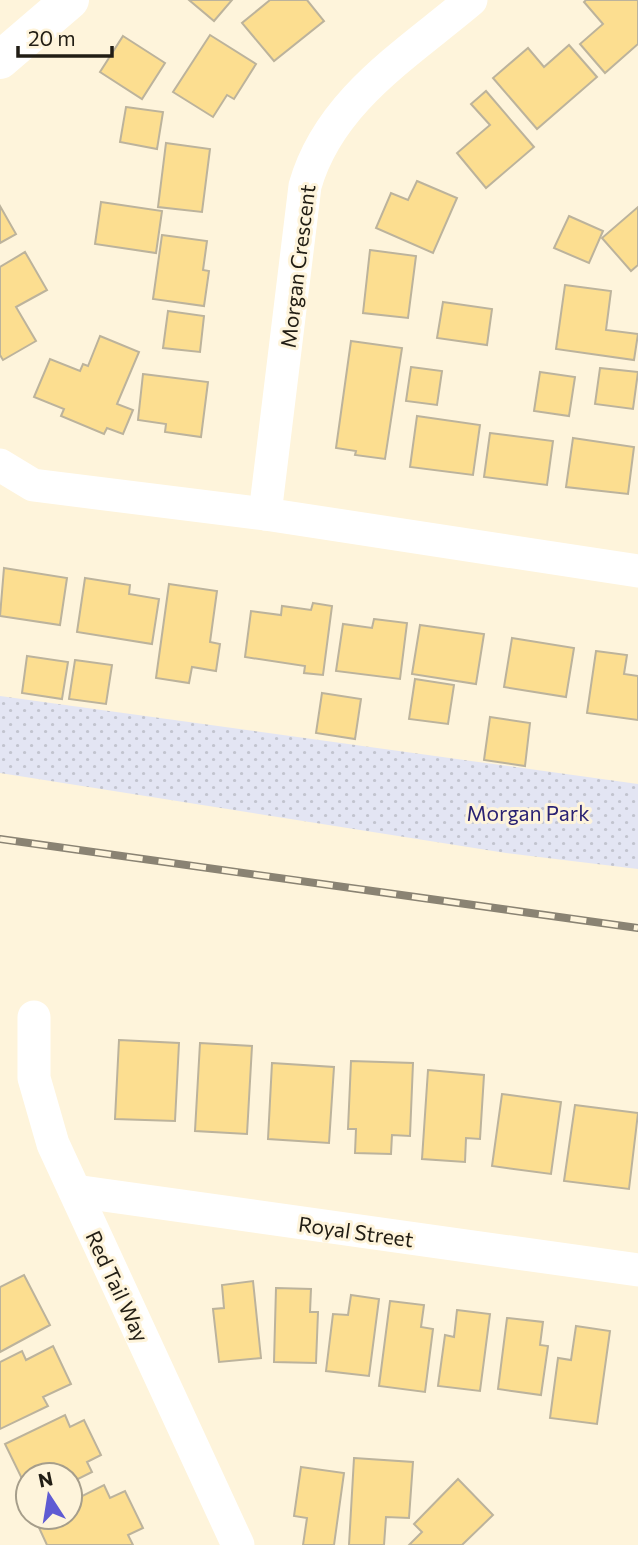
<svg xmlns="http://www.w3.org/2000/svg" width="638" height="1545" viewBox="0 0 638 1545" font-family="Commissioner,sans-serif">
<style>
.park{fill:url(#park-dots)}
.building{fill:#fcde90;stroke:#bcb39c;stroke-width:2}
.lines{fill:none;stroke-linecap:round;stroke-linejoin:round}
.minor{stroke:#fff;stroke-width:33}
.secondary{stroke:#fff;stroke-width:38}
.rail-casing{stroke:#8a8373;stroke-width:8}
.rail{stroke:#fef4db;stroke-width:5;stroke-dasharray:16;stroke-linecap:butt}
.labels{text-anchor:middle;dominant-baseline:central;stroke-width:6;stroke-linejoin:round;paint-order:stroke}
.street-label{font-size:21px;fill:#211d14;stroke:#fef4db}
.park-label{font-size:21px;fill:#2a2273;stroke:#fef4db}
</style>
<defs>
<pattern id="park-dots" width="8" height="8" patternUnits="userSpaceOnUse" patternTransform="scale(1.75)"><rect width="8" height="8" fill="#e3e5f3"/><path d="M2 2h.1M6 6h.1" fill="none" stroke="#c2c4cf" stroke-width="1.8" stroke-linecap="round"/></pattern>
</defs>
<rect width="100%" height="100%" fill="#fef4db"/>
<polygon class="park" points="0,696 638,784 638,869 506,853 0,773"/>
<g class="building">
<polygon points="189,0 232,0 214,21"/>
<polygon points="270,0 307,0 324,21 274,61 242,23"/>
<polygon points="586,0 638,0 638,44 605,73 580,44 603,24 584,2"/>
<polygon points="210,35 256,64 234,99 227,95 213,117 173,92"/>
<polygon points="123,36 165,63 142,99 100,72"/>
<polygon points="569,45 597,77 537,129 493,78 528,48 544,67"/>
<polygon points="486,91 534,147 486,188 457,153 490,125 471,104"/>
<polygon points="126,107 163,112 157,149 120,142"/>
<polygon points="166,143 210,149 202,212 158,207"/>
<polygon points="417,181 457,198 433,253 376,228 391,193 408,200"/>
<polygon points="101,202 162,211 156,253 95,244"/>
<polygon points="0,206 16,234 0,243"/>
<polygon points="638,207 638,265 631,271 602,238"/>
<polygon points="569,216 603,231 589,263 554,248"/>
<polygon points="162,235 207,241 203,270 209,271 204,306 153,299"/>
<polygon points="370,250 416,256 408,318 363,313"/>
<polygon points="25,252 47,290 16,307 36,341 3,360 0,355 0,267"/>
<polygon points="565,285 611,291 606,330 638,334 634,360 556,349"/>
<polygon points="443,302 492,309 487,345 437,338"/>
<polygon points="168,311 204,316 200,352 163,348"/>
<polygon points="100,336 139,352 117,404 133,410 123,434 107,428 104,434 61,416 64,409 34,397 50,359 80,371 83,364 88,366"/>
<polygon points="351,341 402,348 385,459 355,455 356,451 336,448"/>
<polygon points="411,367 442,371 437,405 406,401"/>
<polygon points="600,368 638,372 633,409 595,404"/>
<polygon points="540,372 575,377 569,416 534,411"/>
<polygon points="143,374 208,382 201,437 165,432 166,424 138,420"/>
<polygon points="417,416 480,425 473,475 410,467"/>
<polygon points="490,433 553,441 547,485 484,477"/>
<polygon points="573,438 634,447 628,494 566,487"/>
<polygon points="4,568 67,578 60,625 0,616"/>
<polygon points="85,578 130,585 129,594 159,599 152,644 77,632"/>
<polygon points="169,584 217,591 210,642 220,644 216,671 192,667 189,683 156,678"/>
<polygon points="313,603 332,606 323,675 304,673 305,666 245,657 251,611 281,615 282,606 311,610"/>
<polygon points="374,619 407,623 400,679 336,671 343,624 372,628"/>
<polygon points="420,625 484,634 476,684 412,674"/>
<polygon points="512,638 574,648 566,697 504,687"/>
<polygon points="596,651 627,655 624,674 638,676 638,720 587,713"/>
<polygon points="27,656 68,662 62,699 22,693"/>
<polygon points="75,660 112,665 106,704 69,699"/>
<polygon points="415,679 454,685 448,724 409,719"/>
<polygon points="322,693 361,699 355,739 316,733"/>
<polygon points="490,717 530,723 525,766 484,760"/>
<polygon points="119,1040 179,1043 175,1121 115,1119"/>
<polygon points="200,1043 252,1046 247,1134 195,1131"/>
<polygon points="351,1061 413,1063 410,1136 392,1135 391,1154 355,1153 356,1129 348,1129"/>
<polygon points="272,1063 334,1067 329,1143 268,1139"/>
<polygon points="428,1070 484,1075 480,1139 466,1138 465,1162 422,1159"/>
<polygon points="502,1094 561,1102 551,1174 492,1166"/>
<polygon points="575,1105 638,1113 629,1189 564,1181"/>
<polygon points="24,1275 50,1325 0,1352 0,1287"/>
<polygon points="253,1281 261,1358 219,1362 213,1309 224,1308 222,1285"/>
<polygon points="276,1288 311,1289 310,1312 318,1312 316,1363 274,1362"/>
<polygon points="351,1295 379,1299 369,1376 326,1371 333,1314 348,1315"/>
<polygon points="390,1301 424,1305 421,1327 433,1329 425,1392 379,1386"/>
<polygon points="457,1310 490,1314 480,1391 438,1386 445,1335 454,1337"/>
<polygon points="507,1318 543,1322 540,1345 548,1346 541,1395 498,1389"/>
<polygon points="576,1326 610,1331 597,1424 550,1418 558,1358 571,1360"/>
<polygon points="53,1346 71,1384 43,1397 48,1406 0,1429 0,1362 22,1351 26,1360"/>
<polygon points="65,1415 70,1427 84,1420 101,1455 87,1462 92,1472 70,1483 70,1475 28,1475 28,1491 5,1444"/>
<polygon points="354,1458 413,1462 409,1518 386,1517 384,1545 349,1545"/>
<polygon points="301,1467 344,1473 334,1545 303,1545 307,1518 294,1516"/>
<polygon points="458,1479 493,1515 462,1545 409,1545 422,1532 414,1524"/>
<polygon points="104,1485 110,1498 125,1491 143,1528 128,1535 133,1545 47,1545 35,1519 70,1517 70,1502"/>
</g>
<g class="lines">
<g class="minor">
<polyline points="0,465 33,485 265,514 638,571"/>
<path d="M265,514l40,-328c24,-85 101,-131 166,-186"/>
<polyline points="34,1017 34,1078 53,1144 238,1545"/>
<polyline points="75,1191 638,1270"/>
</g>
<polyline class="secondary" points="0,60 70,0"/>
<g class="rail-casing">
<polyline id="rail" points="0,839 638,928"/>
</g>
<use href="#rail" class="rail"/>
</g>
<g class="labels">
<g class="street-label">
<text transform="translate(297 266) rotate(-83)">Morgan Crescent</text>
<text transform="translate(356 1231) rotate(8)">Royal Street</text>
<text transform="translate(118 1286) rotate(65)">Red Tail Way</text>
</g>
<g class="park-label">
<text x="528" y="812">Morgan Park</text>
</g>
</g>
<g transform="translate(49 1496) rotate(348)"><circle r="33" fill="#fef4db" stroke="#a69e8b" stroke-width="2"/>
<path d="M0-5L12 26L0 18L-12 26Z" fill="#5f5bd3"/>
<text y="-10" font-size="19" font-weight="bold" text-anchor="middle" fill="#211d14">N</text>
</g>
<path d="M18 46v10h94v-10" fill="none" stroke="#211d14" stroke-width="3.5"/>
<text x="28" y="46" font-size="21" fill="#211d14" stroke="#fef4db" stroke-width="5" paint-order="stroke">20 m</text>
</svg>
